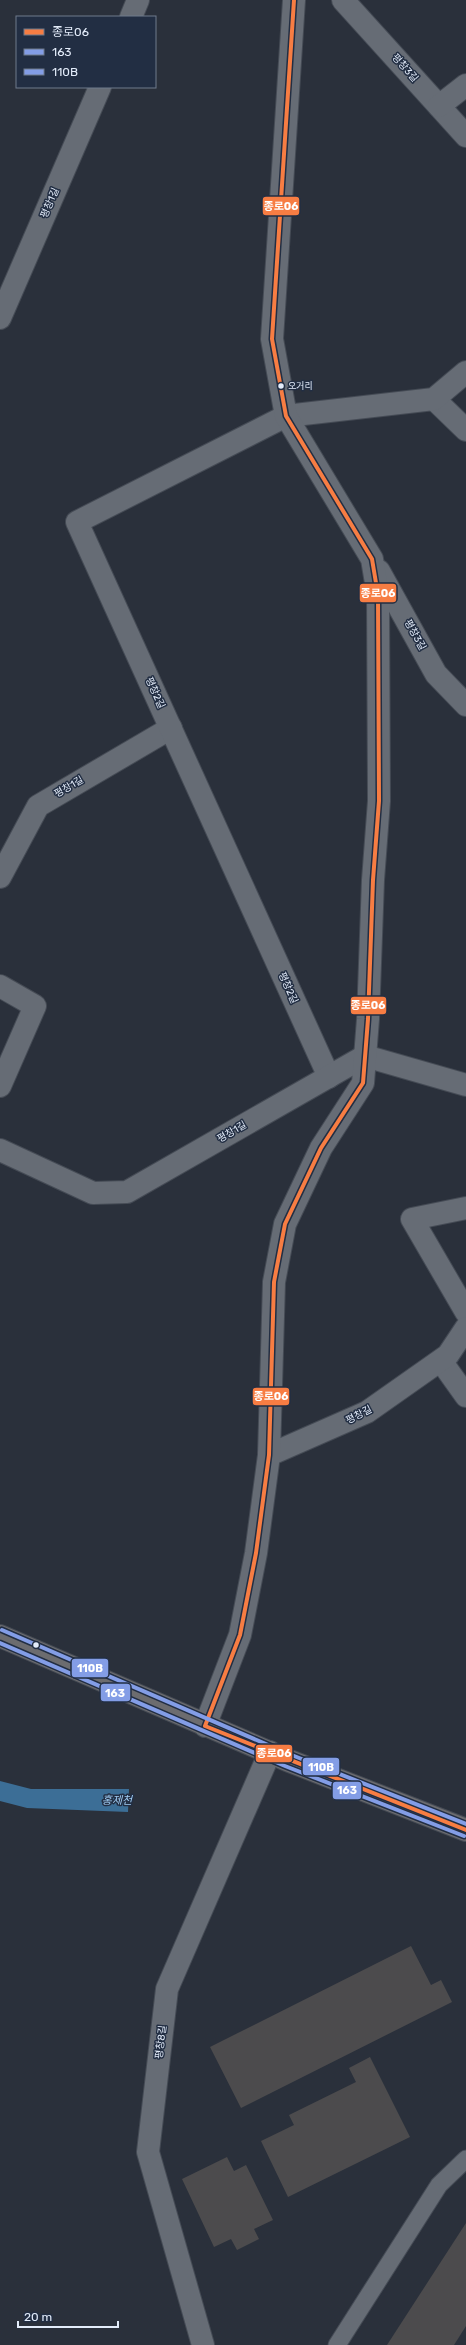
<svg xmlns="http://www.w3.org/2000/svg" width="466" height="2345" viewBox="0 0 466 2345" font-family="Rubik,'Noto Sans KR',sans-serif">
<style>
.water{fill:#3c6e96}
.building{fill:#4c4b4d}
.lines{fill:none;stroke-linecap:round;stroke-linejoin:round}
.service-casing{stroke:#454b55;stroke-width:19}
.minor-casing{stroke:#454b55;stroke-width:24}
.primary-casing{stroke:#454b55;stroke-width:24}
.service{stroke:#666c75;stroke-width:17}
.minor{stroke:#666c75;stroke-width:22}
.primary{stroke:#6c6c6f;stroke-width:22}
.bus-1-casing{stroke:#222e43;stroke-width:7}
.bus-2-casing{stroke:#222e43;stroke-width:7}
.bus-3-casing{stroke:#222e43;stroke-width:7}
.bus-1{stroke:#f77d43;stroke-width:4}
.bus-2{stroke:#839de6;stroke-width:4}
.bus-3{stroke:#839de6;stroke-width:4}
.bus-dot{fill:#e3ecfa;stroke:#222e43;stroke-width:1.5}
.labels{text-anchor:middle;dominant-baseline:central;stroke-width:3;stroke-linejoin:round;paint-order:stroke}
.bus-label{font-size:9px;fill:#e3ecfa;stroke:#222e43;text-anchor:start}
.street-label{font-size:10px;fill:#e3ecfa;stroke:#222e43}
.water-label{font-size:11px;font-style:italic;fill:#9fcbf2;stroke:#222e43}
.line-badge{stroke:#222e43;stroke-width:1.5}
.badge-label{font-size:11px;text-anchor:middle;font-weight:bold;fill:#fff}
</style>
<rect width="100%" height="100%" fill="#2a303b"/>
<polygon class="water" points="0,1781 31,1789 129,1789 128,1812 27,1808 0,1801"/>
<g class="building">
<polygon points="411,1946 431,1985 441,1980 452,2002 241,2108 210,2047"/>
<polygon points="370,2057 410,2137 288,2197 261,2141 294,2125 289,2115 356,2082 349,2068"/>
<polygon points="227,2157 234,2171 246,2165 273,2220 254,2229 259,2239 237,2250 231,2239 214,2247 182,2179"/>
<polygon points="466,2223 466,2326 454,2345 387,2345"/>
</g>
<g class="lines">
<g class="service-casing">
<polyline id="service" points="337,2345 439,2185 466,2159"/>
</g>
<g class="minor-casing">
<g id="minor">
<polyline points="343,0 466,136"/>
<polyline points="131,17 138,0"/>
<polyline points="439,106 466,85"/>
<polyline points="0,318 100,87"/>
<polyline points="434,399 466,430"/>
<polyline points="379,571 436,674 466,705"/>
<polyline points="0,877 38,806 171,728"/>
<polyline points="0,986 35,1006 0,1086"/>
<polyline points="329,1077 77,522 286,416 434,399 466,372"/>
<polyline points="0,1150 93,1193 127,1192 365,1056 466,1085"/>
<polyline points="466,1208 412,1219 466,1312"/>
<polyline points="441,1361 466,1396"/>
<polyline points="269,1455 367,1412 448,1355 466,1328"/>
<polyline points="205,1726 240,1635 256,1553 269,1455 274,1282 285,1224 321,1148 363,1083 368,1019 373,880 379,801 378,595 372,559 286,416 272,339 294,0"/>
<polyline points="203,2345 148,2152 167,1989 270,1752"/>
</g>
</g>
<g class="primary-casing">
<polyline id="primary" points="0,1636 287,1760 466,1830"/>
</g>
<use href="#service" class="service"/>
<use href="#minor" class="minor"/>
<use href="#primary" class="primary"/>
<g class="bus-1-casing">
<polyline id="bus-1" points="294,0 272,339 286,416 372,559 378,595 379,801 373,880 368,1019 363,1083 321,1148 285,1224 274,1282 269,1455 256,1553 240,1635 205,1726 466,1830"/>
</g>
<g class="bus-2-casing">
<polyline id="bus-2" points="0,1643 285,1766 464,1836"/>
</g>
<g class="bus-3-casing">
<polyline id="bus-3" points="2,1630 289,1754 466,1824"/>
</g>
<use href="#bus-1" class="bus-1"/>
<use href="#bus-2" class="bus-2"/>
<use href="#bus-3" class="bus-3"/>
</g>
<g class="bus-dot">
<circle cx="281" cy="386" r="3.5"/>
<circle cx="36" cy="1645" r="3.5"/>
</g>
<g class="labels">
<g class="bus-label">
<text x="288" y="386">오거리</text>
</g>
<g class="street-label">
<text transform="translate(405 68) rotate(48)">평창3길</text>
<text transform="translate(50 203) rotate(-67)">평창1길</text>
<text transform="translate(415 635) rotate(61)">평창3길</text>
<text transform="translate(155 693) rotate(66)">평창2길</text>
<text transform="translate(69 787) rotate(-30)">평창1길</text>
<text transform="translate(288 988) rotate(66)">평창2길</text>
<text transform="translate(232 1132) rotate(-30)">평창1길</text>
<text transform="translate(359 1415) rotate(-27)">평창길</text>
<text transform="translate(161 2042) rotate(-83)">평창8길</text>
</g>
<g class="water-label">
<text x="117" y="1800">홍제천</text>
</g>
</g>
<g class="line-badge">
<rect x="262" y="196" width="38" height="20" rx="4" fill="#f77d43"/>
<rect x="359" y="583" width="38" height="20" rx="4" fill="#f77d43"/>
<rect x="350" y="996" width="37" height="19" rx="4" fill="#f77d43"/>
<rect x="252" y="1387" width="38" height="19" rx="4" fill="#f77d43"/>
<rect x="71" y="1658" width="38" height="20" rx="4" fill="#839de6"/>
<rect x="100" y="1683" width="31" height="19" rx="4" fill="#839de6"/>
<rect x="255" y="1744" width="38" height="19" rx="4" fill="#f77d43"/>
<rect x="302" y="1757" width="38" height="19" rx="4" fill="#839de6"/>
<rect x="332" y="1781" width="30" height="19" rx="4" fill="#839de6"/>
</g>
<g class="badge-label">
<text x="281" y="210">종로06</text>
<text x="378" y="597">종로06</text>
<text x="368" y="1009">종로06</text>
<text x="271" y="1400">종로06</text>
<text x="90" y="1672">110B</text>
<text x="115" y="1697">163</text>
<text x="274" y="1757">종로06</text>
<text x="321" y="1771">110B</text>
<text x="347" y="1794">163</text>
</g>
<rect x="16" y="16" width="140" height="72" fill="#222e43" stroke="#6f7a8c"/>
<rect x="24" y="29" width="20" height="6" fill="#f77d43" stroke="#6f7a8c"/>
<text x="52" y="36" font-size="12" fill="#e3ecfa">종로06</text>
<rect x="24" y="49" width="20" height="6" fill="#839de6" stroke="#6f7a8c"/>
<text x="52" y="56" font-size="12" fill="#e3ecfa">163</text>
<rect x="24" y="69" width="20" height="6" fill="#839de6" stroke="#6f7a8c"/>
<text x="52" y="76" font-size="12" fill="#e3ecfa">110B</text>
<path d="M18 2321v6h100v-6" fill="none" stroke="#e3ecfa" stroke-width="2"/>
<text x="24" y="2321" font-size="12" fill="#e3ecfa" stroke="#222e43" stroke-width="3" paint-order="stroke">20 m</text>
</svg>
